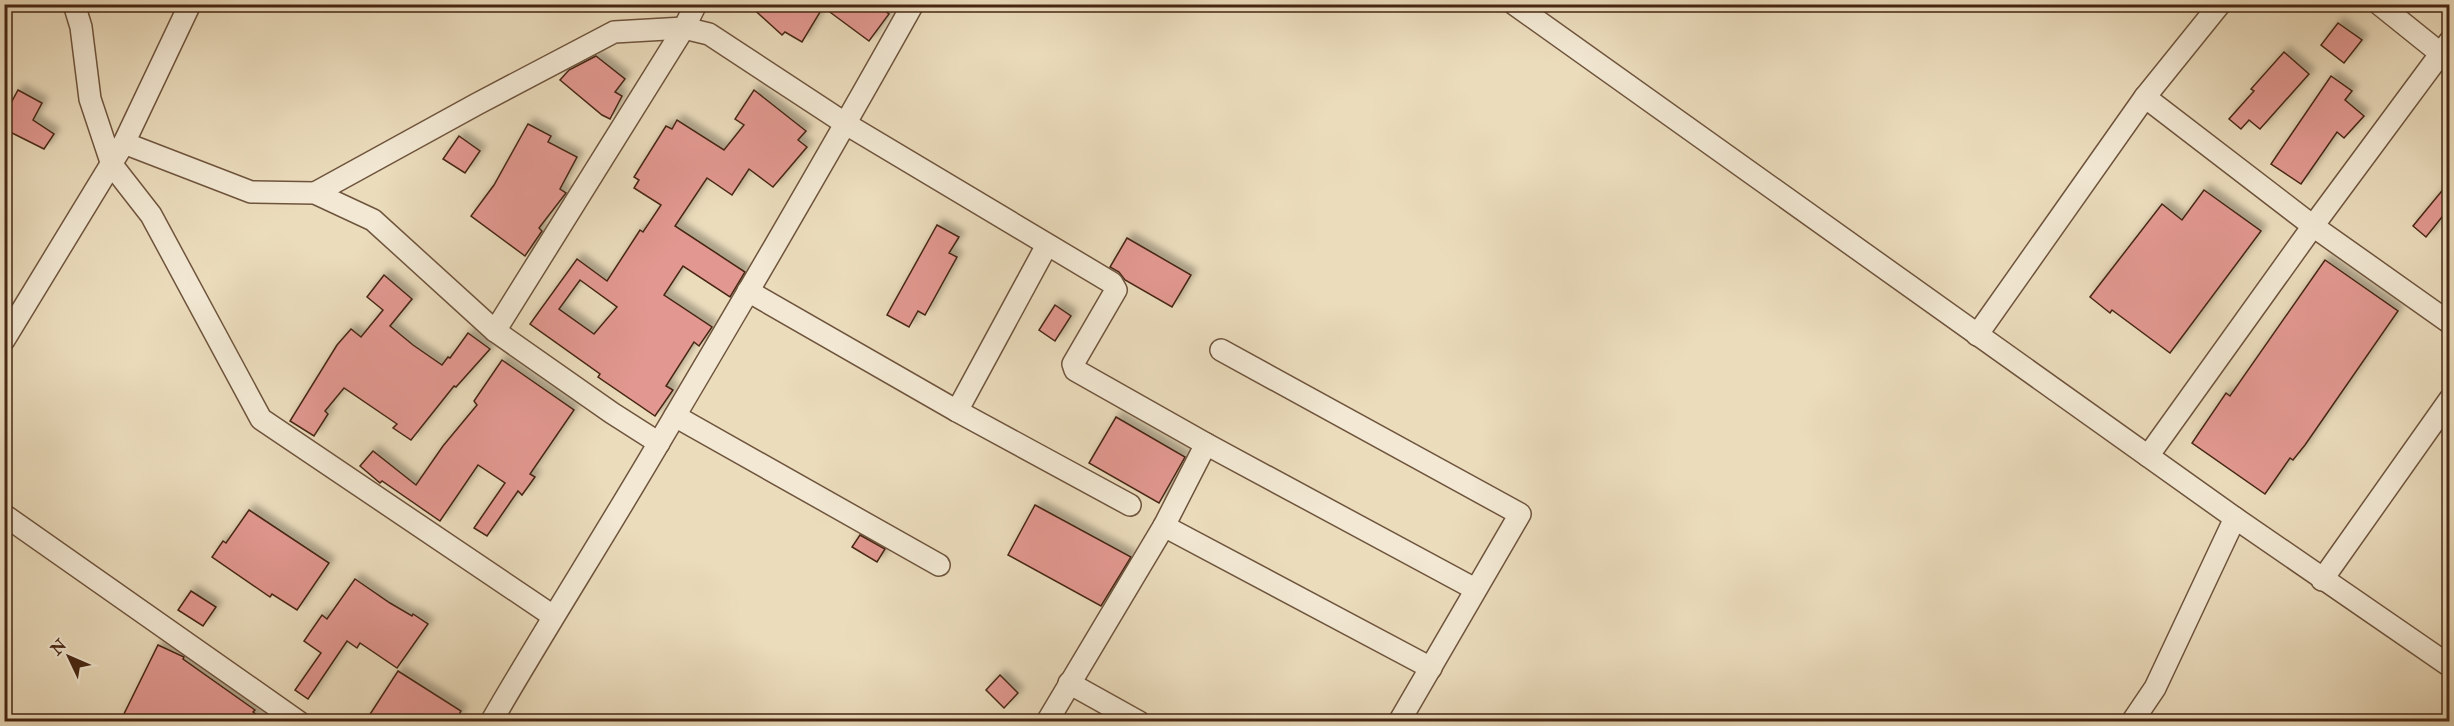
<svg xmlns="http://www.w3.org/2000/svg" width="2454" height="726" viewBox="0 0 2454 726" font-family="'IM FELL Double Pica',serif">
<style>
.building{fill:#e29890;stroke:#462613;stroke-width:1.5;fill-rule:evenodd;filter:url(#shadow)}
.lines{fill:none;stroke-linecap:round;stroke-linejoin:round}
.street-casing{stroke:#6f543d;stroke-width:24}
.street{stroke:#f2e8d3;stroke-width:21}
</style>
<defs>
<filter id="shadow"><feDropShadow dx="5.5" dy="-5.5" stdDeviation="3" flood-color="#0004"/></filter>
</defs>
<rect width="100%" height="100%" fill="#ebdcbc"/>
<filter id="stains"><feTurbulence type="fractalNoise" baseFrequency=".00333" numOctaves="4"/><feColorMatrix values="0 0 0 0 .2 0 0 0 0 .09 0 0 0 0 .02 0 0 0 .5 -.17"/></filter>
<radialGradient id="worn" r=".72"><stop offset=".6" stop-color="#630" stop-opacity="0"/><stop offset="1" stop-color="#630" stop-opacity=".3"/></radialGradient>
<g class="building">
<polygon points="748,4 876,4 889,14 869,41 823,7 802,42 785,32 782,35"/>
<polygon points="2338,23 2362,40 2344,63 2321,45"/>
<polygon points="2284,52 2309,74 2260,129 2249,120 2241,129 2229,119 2254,91 2251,89"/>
<polygon points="596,56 625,79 615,92 622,96 610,119 602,115 560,80 569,70"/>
<polygon points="2331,76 2352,91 2345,100 2364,116 2344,138 2337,132 2301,184 2271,164"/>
<polygon points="18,90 42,103 33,120 54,134 44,149 4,129 4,116"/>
<path d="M754,90l52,41 -8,9 9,7 -34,40 -24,-18 -17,26 -25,-17 -32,48 70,46 -15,25 -47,-31 -19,29 48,32 -13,19 -5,-4 -28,44 7,4 -18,26 -57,-39 2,-3 -70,-50 47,-65 30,22 33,-51 3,2 18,-27 -27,-17 5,-8 -5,-3 32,-51 6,3 5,-9 47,30 20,-25 -9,-6zM580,280l37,27 -23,27 -35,-25z"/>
<polygon points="528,124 551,136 548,142 577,157 560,189 566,193 539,228 542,231 525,256 471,216 494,185"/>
<polygon points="459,136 480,151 465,173 443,159"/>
<polygon points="2450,181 2450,207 2426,237 2413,226"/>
<polygon points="2204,190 2261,231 2170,353 2112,310 2110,313 2090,297 2162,204 2182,220"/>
<polygon points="937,225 959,237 949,253 957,257 925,315 918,311 909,327 887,315"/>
<polygon points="1127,238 1191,275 1172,307 1125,280 1119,272 1110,267"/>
<polygon points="2325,260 2398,311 2305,445 2293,460 2290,458 2265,494 2192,443 2226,393 2230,396"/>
<polygon points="384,275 412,299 390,326 413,345 442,365 448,357 450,358 468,333 490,349 456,387 454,386 411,440 393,428 397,424 344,388 325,411 328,414 314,436 290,421 337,345 351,329 361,337 383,310 367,297"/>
<polygon points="1055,305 1071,316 1055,341 1039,330"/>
<polygon points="502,360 574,410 530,474 535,477 522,495 518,491 487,536 474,528 505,483 478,465 440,521 382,481 380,483 360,466 373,451 416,485 443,446 477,405 474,401"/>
<polygon points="1116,417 1185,457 1159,503 1089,463"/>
<polygon points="1035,505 1131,557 1101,606 1008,555"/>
<polygon points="249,510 329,563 297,610 272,594 270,597 212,557 223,541 226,543"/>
<polygon points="860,535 885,549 877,562 852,547"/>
<polygon points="355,579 390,603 412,616 413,614 428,624 397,668 360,643 357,648 347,641 308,699 295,690 321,653 304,641 322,615 327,619"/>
<polygon points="191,591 216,607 203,626 178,610"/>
<polygon points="158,645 184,657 183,659 255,710 253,712 266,722 120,722"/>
<polygon points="398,671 461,711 455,722 421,722 412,716 409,722 365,722"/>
<polygon points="1000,675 1018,693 1004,708 986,690"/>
</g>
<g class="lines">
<g class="street-casing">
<g id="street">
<polyline points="74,4 81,27 90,99 112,165 151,215 261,419 553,616"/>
<polyline points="1514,4 2235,518 2450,666"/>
<polyline points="2379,4 2440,53"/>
<polyline points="2145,97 2313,226 2450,323"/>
<polyline points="124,143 251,192 315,193 373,220 495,331 612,413 659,443"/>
<polyline points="315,193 477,104 614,32 684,28 709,34 846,124 1112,283 1116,290 1073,364 1075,370 1206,444 1475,589"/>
<polyline points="748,291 957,411 1130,505"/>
<polyline points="495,331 684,28 696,4"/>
<polyline points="1977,335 2145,97 2220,4"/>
<polyline points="4,340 124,143 190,4"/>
<polyline points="1221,350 1520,514 1399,722"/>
<polyline points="957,411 1047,245"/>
<polyline points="675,416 939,565"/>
<polyline points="2148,456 2313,226 2450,41"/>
<polyline points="4,515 299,722"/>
<polyline points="1164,526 1431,668"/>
<polyline points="2322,580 2450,399"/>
<polyline points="1069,683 1139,722"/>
<path d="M491,722c55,-95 114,-187 169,-281 86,-145 171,-290 253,-437"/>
<polyline points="1047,722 1164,526 1206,444"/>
<polyline points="2132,722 2155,688 2235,518"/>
</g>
</g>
<use href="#street" class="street"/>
</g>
<rect width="2454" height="726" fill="none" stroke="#ebdcbc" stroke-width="24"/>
<rect x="6" y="6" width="2442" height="714" fill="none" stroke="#462613" stroke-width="3"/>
<rect x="12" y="12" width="2430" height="702" fill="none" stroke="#462613" stroke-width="1.5"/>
<g transform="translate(69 657) rotate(314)" stroke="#f2e8d3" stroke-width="4.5" paint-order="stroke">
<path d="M0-4.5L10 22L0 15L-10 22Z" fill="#462613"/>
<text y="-9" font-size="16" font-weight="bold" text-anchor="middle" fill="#462613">N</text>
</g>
<rect width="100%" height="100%" filter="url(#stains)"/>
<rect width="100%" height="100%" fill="url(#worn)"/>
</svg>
